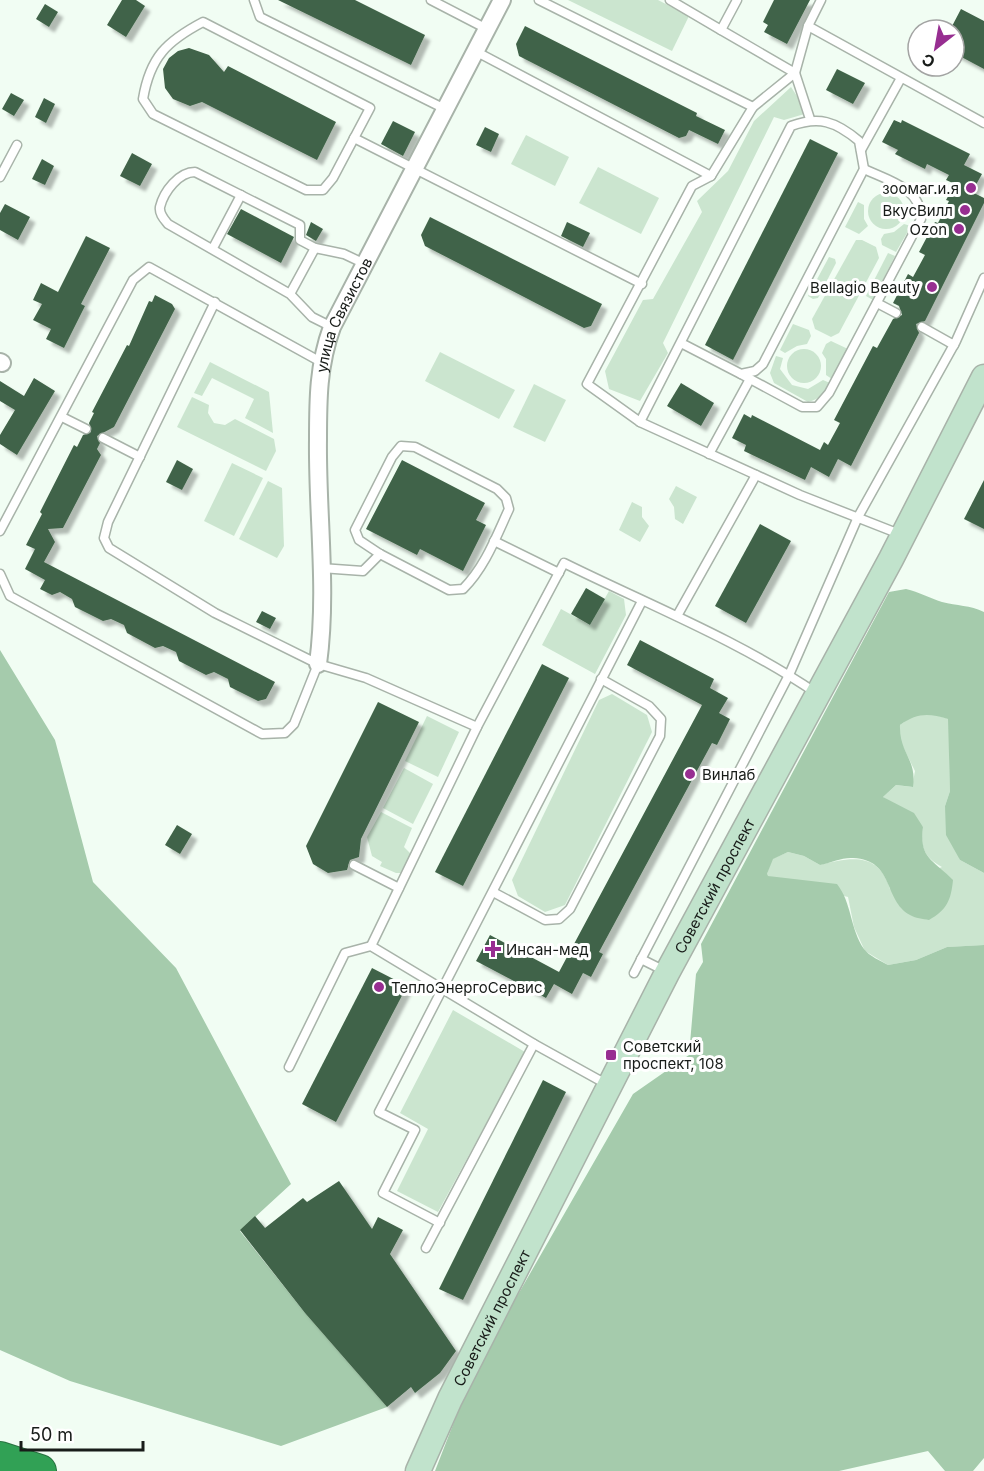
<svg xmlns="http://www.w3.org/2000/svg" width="984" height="1471" viewBox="0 0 984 1471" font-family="Inter,sans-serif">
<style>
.green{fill:#cbe5cf}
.forest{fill:#a5cbac}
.building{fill:#416348;filter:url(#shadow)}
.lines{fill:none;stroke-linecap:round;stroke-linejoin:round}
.lane-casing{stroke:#a8b3a9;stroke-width:11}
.street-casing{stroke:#a8b3a9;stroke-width:20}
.secondary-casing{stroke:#a8b3a9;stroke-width:27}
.highway-casing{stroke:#287240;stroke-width:34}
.lane{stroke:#fff;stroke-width:8}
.street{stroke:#fff;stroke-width:16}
.secondary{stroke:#c1e3cc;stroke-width:24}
.highway{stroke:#31a155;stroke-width:32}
.poi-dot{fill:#972e91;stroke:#fff;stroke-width:2}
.labels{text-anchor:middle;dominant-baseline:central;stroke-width:6;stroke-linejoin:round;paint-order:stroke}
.poi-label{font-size:15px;fill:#181c19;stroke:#fff;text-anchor:end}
.street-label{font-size:15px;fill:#181c19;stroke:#fff}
</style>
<defs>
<filter id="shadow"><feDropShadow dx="5.5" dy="5.5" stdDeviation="1.5" flood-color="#0004"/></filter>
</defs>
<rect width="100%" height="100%" fill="#f1fdf3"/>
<g class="green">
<polygon points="568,0 658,0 689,16 672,51"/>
<polygon points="791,87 808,113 784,120 774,117 663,343 668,353 640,401 609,389 605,371 643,300 653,299 702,212 697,201 728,171 754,121"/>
<polygon points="526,135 569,157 555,186 511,164"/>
<polygon points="598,167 659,198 641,234 579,203"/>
<circle cx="886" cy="211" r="18"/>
<polygon points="858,202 864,205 864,219 868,226 859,234 845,227"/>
<polygon points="904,224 911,226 896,252 882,245 881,239 884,234 894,232"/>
<polygon points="856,240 862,240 876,247 879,258 839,333 831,337 815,329 812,319"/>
<polygon points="888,253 895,256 873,300 866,296"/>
<polygon points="829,257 835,259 836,263 818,298 813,299 808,296"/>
<polygon points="793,324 809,330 811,336 807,344 797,346 785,353 780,350"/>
<polygon points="831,341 848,349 832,379 826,375 826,359 822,353 826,344"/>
<circle cx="804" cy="366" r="17"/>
<polygon points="440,352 515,390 499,419 425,381"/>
<path d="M776,356l7,2 -3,11 12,16 16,4 15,-9 7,3c-6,11 -10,16 -22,19l-34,-19 -4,-10z"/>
<polygon points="210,362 269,392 273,433 245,418 254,399 212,378 202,396 194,393"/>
<polygon points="534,384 566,400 545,442 513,427"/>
<polygon points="192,397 209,405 208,413 214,423 225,425 235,419 274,439 276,451 266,471 177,427"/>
<polygon points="232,463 263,478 234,536 204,521"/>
<polygon points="268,481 282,488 284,546 277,558 239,539"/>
<polygon points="676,486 697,497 683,524 675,519 674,507 669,499"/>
<polygon points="632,502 642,507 642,517 649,526 640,542 619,530"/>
<polygon points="609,591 624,599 626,615 595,674 542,645 561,609 590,625"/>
<polygon points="612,694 647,715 652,732 565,905 545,912 518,896 512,880 599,700"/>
<path d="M932,714l17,5 1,72 -5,15 15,54 24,13v72l-37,2 -31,13 -28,5 -23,-14 -11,-24 -6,-30 -81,-21v-2l5,-15 16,-7 16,4 16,9c31,-8 59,-13 70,24l52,-22c-18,-10 -22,-20 -19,-40l-40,-30 13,-12 16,2 3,-16 -15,-30v-16l14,-10z"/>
<polygon points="427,716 459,732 438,777 405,761"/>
<polygon points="404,768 433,784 413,824 383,808"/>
<polygon points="381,812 412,828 404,847 414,857 406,873 396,873 380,866 382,862 372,856 367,837"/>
<polygon points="453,1010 525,1052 438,1212 397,1191 428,1129 400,1113"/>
</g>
<g class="forest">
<path d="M906,589c13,3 24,9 36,13 15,4 28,3 42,10v261l-24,-13 -14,-25 -1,-29 5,-15 -2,-72c-20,-6 -31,-6 -48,6 -1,29 17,33 13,62l-17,-2 -13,12 31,16 9,14c-4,32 10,32 30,53 -2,20 -6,30 -24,40 -6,-1 -14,-2 -19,-5 -27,-15 -15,-55 -57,-57 -10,-1 -23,5 -33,7l-16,-9 -16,-4 -15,7 -6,15 1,2 69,8c15,19 13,45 27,65 5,7 17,12 24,16l28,-5 31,-13 37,-2v513l-11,13h-28l-17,-20 -89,20h-404l38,-98 160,-279 56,-39 7,-81 7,-12 -2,-18 188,-352z"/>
<polygon points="0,650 55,740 93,882 176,968 291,1184 240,1231 305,1313 387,1407 281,1446 70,1381 0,1350"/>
</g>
<g class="building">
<polygon points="122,0 136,0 145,6 126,37 107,25"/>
<polygon points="278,0 355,0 425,35 411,65"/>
<polygon points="774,0 810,0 787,44 764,32 768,25 763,22"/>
<polygon points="45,4 58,12 49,27 36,19"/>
<polygon points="961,9 984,21 984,69 954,53 954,30 950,30"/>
<polygon points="525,26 697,113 696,116 725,130 718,144 689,130 686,136 679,138 519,56 516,44"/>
<polygon points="189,48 209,55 224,72 228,66 336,122 317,160 202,102 190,106 173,99 165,88 163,69 169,58 178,51"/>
<polygon points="837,69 865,83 853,104 826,90"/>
<polygon points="11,93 24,100 14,116 2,109"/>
<polygon points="44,98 55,104 46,123 35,117"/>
<polygon points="894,120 901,123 902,120 970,154 964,165 982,174 972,192 984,198 984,203 925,321 916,324 919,333 851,466 838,459 829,477 811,467 805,480 744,451 746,445 732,438 744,414 751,418 752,415 820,450 824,442 828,445 840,423 834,420 873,346 877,348 893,319 902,315 899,306 893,303 908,274 913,277 925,255 919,252 935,222 938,223 949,201 946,200 955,184 946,180 949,175 927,164 925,169 895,154 898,150 882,142"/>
<polygon points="393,121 415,132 403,156 381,144"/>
<polygon points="485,127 499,134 491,152 476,145"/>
<polygon points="810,139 838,153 733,360 705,345"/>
<polygon points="132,153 152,164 140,186 120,176"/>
<polygon points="42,159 54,166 45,185 32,179"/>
<polygon points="5,204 30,217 18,240 0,230 0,213"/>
<polygon points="241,209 294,237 281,263 227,234"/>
<polygon points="430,217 602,304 591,326 584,328 425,246 421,235"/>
<polygon points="311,222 323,229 316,241 306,235"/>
<polygon points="567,222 590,233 583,247 561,236"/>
<polygon points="86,236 110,248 81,304 85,306 64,348 46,339 51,329 33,320 42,304 33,300 41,283 58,292"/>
<polygon points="155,295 172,304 175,309 114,427 97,436 100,443 97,449 101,455 63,528 48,529 55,542 44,562 275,682 266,699 258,701 230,687 228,679 214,672 206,675 179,661 176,652 163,646 155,648 127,633 124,625 111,619 103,621 75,607 72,599 60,592 52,595 40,589 45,580 25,569 35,549 26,545 42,514 40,512 74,445 77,447 83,435 91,432 89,423 94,413 92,412 127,345 129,346 149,301 152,302"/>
<polygon points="34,378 55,391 17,455 0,444 0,435 15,410 0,401 0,381 24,396"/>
<polygon points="681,383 714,403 701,426 667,406"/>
<polygon points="177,460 193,469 182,490 166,482"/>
<polygon points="402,460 485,503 476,520 486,525 463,571 420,549 417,555 366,529"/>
<polygon points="984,480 984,529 964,519"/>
<polygon points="760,524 791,541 746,623 715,606"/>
<polygon points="586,588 605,599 590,625 571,614"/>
<polygon points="262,611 276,618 270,629 256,622"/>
<polygon points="640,640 714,679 710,688 728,698 719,713 730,719 717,745 712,743 599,952 603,954 591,977 583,973 572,994 554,984 546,998 476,961 490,935 559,972 702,705 627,665"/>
<polygon points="542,664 569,678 463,886 435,872"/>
<polygon points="378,702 419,722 361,839 359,857 350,860 347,870 328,873 313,864 306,846"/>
<polygon points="177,825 192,834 180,854 165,845"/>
<polygon points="372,968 407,986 336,1122 302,1104"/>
<polygon points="543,1080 566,1092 463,1300 439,1289"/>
<polygon points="339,1181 372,1229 378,1217 403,1230 390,1254 456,1351 440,1373 415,1393 411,1387 387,1407 305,1313 240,1230 255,1216 265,1228 303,1198 307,1202"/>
</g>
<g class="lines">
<g class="lane-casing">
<g id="lane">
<polyline points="254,0 260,17 445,109"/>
<polyline points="431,0 487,29"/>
<polyline points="539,0 753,107"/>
<polyline points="670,0 721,30"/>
<polyline points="821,0 808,26 984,123"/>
<path d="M203,22l167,86 -37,70 -10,12h-17l-153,-76 -10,-15c7,-42 24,-58 60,-77z"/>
<polyline points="808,26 795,73 810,119"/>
<polyline points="475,51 711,176"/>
<polyline points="354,138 642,284"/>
<polyline points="861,150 901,78"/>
<polyline points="0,177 17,145"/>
<polyline points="213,248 241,195"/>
<polyline points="315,248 344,254 365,264"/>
<path d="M290,294l25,-46 -15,-8v-15l-105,-53c-16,0 -31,19 -35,35 -1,7 4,12 8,17l122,70 22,23 20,10"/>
<polyline points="215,302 108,522 104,538 109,548 215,613 318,664 366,678 477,727"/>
<polyline points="877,303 896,313"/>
<polyline points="922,327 954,345"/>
<path d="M681,343l60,31 14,-3 8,-7 101,-195 -5,-28c-24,-20 -40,-25 -68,-15l-151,296 160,73 102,40"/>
<path d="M741,374l61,33h15l12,-14 92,-174c1,-31 -34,-39 -57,-50"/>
<polyline points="62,417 86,429"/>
<polyline points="640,422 587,384 692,186 711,176 753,107 795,73 721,30 737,0"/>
<polyline points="103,438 140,457"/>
<path d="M401,446l14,1 82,42 9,9 3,11c-13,28 -24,58 -46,80l-14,1 -69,-36 -21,-14 -4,-10 37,-73z"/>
<polyline points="709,454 750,379"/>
<polyline points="0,531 133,280 149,267 321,362"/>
<polyline points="494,541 559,573"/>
<polyline points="321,568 363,571 380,554"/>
<polyline points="0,574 10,596 262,734 285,733 294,724 318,664"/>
<polyline points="677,616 756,475"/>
<polyline points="354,865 399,888"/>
<polyline points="493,892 545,920 559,919 570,909 660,736 661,719 649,706 601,679"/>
<path d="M371,946l106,-219 87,-164c85,42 174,77 252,130"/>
<polyline points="641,959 665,971"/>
<polyline points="634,973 789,675 858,517 956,341 984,278"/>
<polyline points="289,1067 345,953 371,946 534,1044 608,1085"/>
<polyline points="440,1223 383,1193 415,1130 379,1112 642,601"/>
<polyline points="426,1248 534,1044"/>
</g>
</g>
<g class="street-casing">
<g id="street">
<polyline points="0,362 2,363"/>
<path id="s1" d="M318,664c10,-74 -1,-150 0,-224 0,-40 0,-75 14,-113l170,-327"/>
</g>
</g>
<g class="secondary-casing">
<g id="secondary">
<path id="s2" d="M418,1471l32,-72 217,-426 224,-414 93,-182"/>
</g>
</g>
<g class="highway-casing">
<polyline id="highway" points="0,1458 40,1471"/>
</g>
<use href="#lane" class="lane"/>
<use href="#street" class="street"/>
<use href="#secondary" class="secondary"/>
<use href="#highway" class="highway"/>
</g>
<g class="poi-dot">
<circle cx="971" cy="188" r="6"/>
<circle cx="965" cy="210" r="6"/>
<circle cx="959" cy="229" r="6"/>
<circle cx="932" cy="287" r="6"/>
<circle cx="690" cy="774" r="6"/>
<path d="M490 940h6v6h6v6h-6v6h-6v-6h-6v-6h6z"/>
<circle cx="379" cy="987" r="6"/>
<rect x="605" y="1049" width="12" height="12" rx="3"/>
</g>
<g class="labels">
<g class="poi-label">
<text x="959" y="188">зоомаг.и.я</text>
<text x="953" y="210">ВкусВилл</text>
<text x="947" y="229">Ozon</text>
<text x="920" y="287">Bellagio Beauty</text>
<text x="702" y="774" text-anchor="start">Винлаб</text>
<text x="506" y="949" text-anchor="start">Инсан-мед</text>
<text x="391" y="987" text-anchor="start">ТеплоЭнергоСервис</text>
<text x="623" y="1046" text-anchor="start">Советский<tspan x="623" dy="17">проспект, 108</tspan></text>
</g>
<g class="street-label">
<text stroke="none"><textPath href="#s1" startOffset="354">улица Связистов</textPath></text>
<text stroke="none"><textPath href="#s2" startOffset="656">Советский проспект</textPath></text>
<text stroke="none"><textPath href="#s2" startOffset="170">Советский проспект</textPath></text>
</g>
</g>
<g transform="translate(936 48) rotate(211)"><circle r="28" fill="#ffffff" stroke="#a3a4a3" stroke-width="1.5"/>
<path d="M0-4.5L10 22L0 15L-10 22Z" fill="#972e91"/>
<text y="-9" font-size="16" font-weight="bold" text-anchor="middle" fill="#181c19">С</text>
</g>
<path d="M21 1441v9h122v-9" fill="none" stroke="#181c19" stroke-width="3"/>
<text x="30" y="1441" font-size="18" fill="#181c19" stroke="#ffffff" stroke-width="4.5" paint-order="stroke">50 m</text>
</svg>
